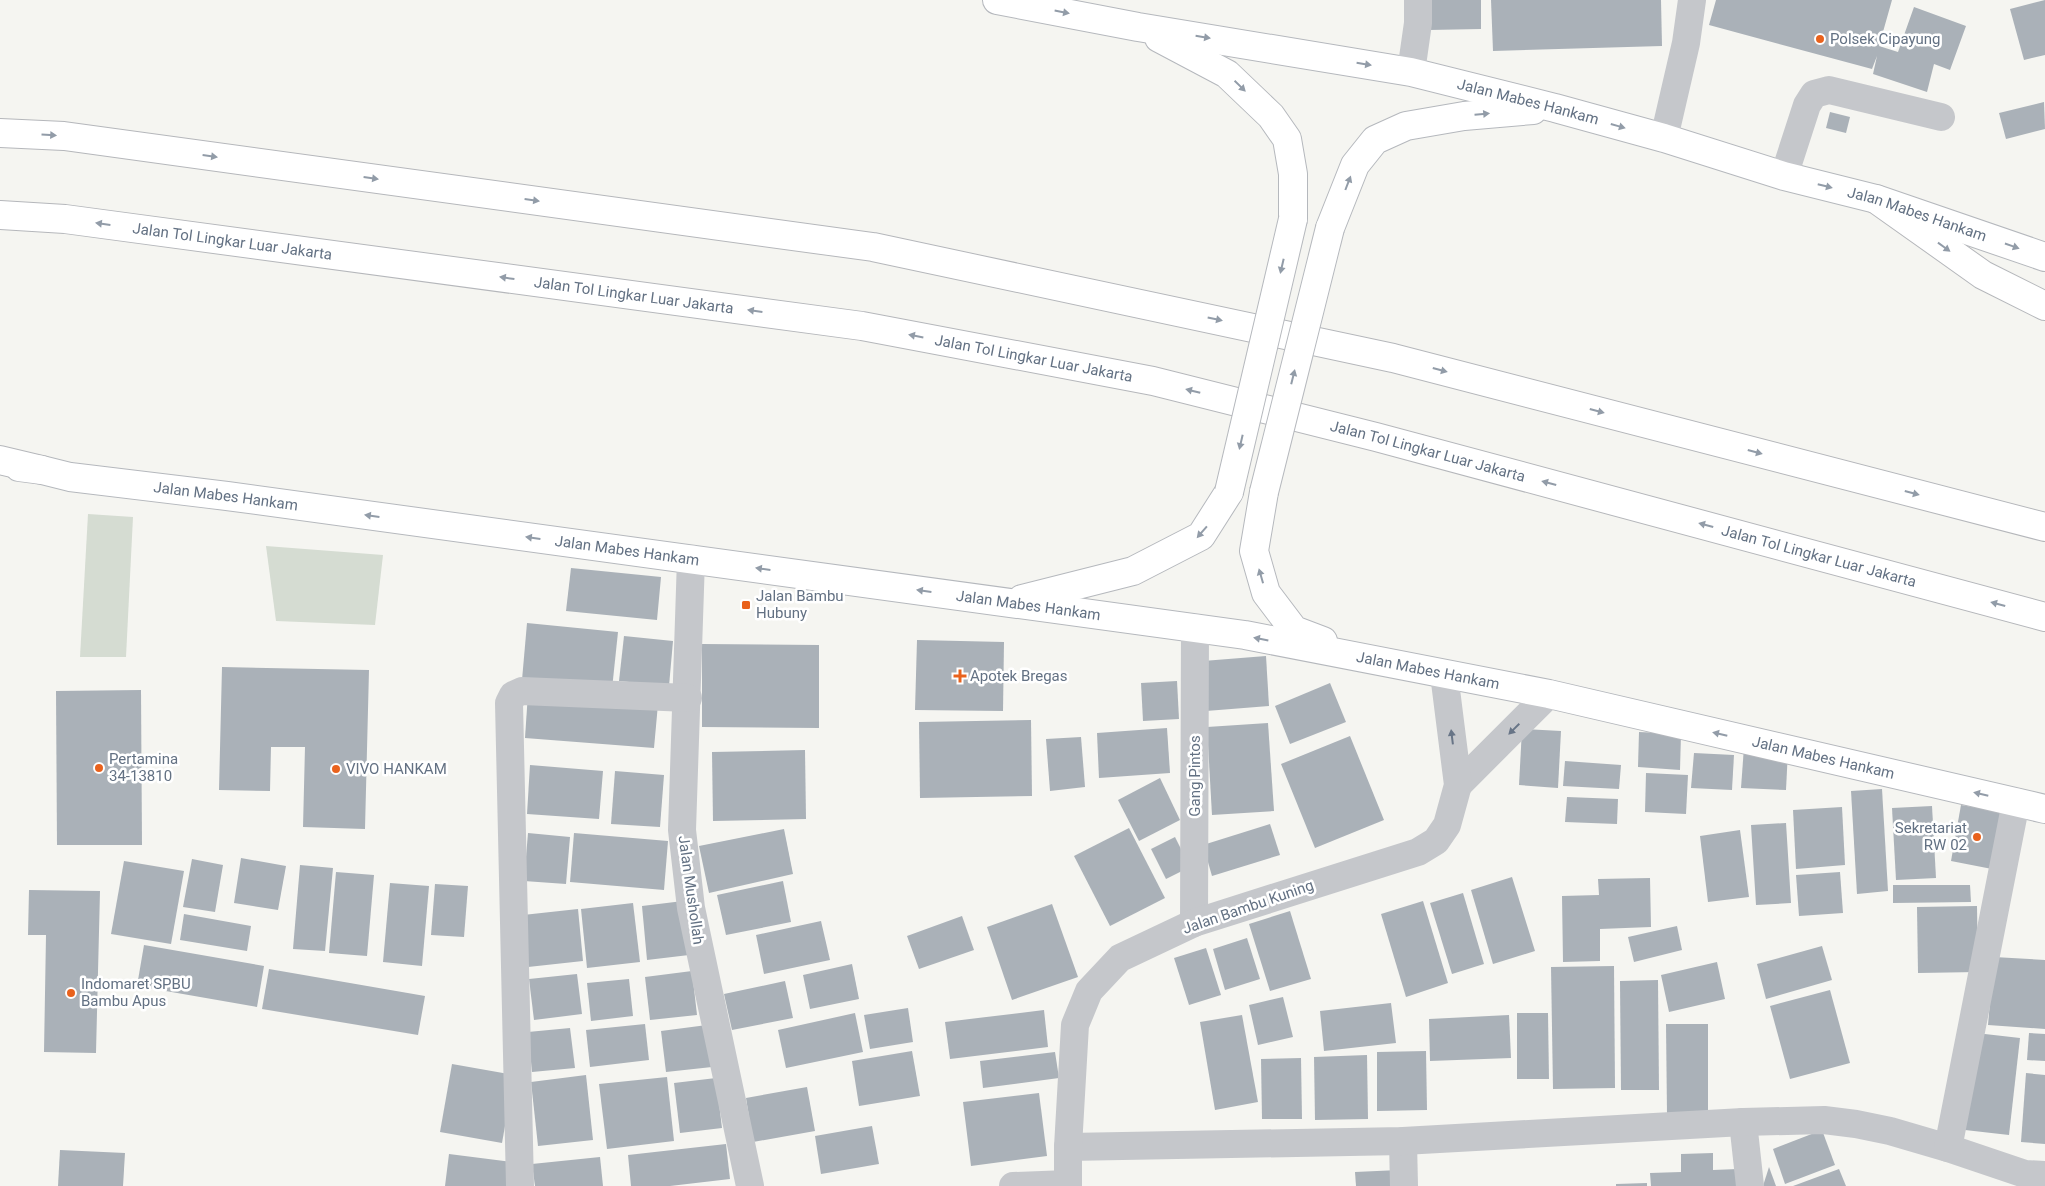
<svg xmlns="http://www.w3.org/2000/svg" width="2045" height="1186" viewBox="0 0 2045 1186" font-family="Roboto,sans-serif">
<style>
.green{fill:#d5dcd2}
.building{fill:#aab1b8}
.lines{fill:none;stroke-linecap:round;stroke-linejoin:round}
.major-casing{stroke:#b5b8bd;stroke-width:30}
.highway-casing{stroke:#b5b7bb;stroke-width:30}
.minor{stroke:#c5c7cb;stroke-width:28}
.major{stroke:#fff;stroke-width:28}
.highway{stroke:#fff;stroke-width:28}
.major-bridge-casing{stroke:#b5b8bd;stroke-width:30;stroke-linecap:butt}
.major-bridge{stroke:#fff;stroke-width:28}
.oneway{fill:#929ca8}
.oneway2{fill:#687587}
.poi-dot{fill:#e9621d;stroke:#fff;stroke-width:2}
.labels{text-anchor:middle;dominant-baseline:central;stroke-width:5;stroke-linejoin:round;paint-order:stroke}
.poi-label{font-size:15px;fill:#637183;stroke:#fff;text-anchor:start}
.street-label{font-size:15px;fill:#637183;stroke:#fff}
</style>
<rect width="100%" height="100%" fill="#f5f5f1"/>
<g class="green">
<polygon points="88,514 133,517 126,657 80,657"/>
<polygon points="266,546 383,555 375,625 276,621"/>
</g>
<g class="building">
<polygon points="1428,0 1481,0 1481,29 1429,30"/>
<polygon points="1491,0 1661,0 1662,46 1493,51"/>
<polygon points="1716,0 1892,0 1879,46 1898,52 1914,7 1966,26 1950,70 1934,64 1927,92 1873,74 1877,56 1872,69 1709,25"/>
<polygon points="2045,0 2045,55 2024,60 2010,9"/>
<polygon points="2044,102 2045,129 2006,139 1999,113"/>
<polygon points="1830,112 1850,117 1846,133 1826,128"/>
<polygon points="571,568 661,577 657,620 566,611"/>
<polygon points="527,623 618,632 612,689 522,680"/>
<polygon points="624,636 673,641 669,686 619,681"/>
<polygon points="917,640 1004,642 1003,711 915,710"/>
<polygon points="702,644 819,645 819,728 702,727"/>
<polygon points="1266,656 1269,706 1206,711 1203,661"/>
<polygon points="222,667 369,670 365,829 303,827 305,747 271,747 270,791 219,790"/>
<polygon points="1177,681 1179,719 1143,721 1141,683"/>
<polygon points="1330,683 1346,722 1290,744 1275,706"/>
<polygon points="141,690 142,845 57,845 56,691"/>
<polygon points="528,693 658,704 654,748 525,738"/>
<polygon points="1031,720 1032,796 920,798 919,722"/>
<polygon points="1268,723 1274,811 1212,815 1207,727"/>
<polygon points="1167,728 1170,773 1099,778 1097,733"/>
<polygon points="1522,729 1561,731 1558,788 1519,785"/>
<polygon points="1639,732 1681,734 1680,770 1638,767"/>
<polygon points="1350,736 1384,820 1315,848 1281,764"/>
<polygon points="1081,737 1085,787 1050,791 1046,739"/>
<polygon points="1744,747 1788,750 1786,790 1741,788"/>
<polygon points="805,750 806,819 713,821 712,752"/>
<polygon points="1694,753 1734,755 1732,790 1691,788"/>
<polygon points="1565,761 1621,765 1619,789 1563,786"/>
<polygon points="530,765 603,771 599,819 527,814"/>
<polygon points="615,771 664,775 660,827 611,824"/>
<polygon points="1646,773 1688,775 1686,814 1645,812"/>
<polygon points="1160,778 1180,820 1139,841 1118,800"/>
<polygon points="1882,789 1888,891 1857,894 1851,791"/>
<polygon points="1567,797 1618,799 1617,824 1565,822"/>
<polygon points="1961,805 2003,812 1992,869 1951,861"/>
<polygon points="1932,806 1936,878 1896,880 1892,808"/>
<polygon points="1842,807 1845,865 1796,869 1793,810"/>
<polygon points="1786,823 1791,903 1756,905 1751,825"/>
<polygon points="1270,824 1280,855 1212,876 1203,845"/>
<polygon points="1129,828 1165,898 1110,926 1074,856"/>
<polygon points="784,829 793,874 709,893 699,846"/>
<polygon points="1740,830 1749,897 1708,902 1700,836"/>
<polygon points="528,833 570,837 566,884 524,881"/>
<polygon points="574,833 668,841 664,890 570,882"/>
<polygon points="1175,837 1190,867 1166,879 1151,849"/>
<polygon points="241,858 286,866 278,910 234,903"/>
<polygon points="192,859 223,865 215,912 183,907"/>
<polygon points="124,861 184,871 171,944 111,934"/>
<polygon points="300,865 333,868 325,951 293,949"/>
<polygon points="336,872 374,875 367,956 329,953"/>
<polygon points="1840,872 1843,913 1799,916 1796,875"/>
<polygon points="1512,877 1535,951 1493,964 1471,890"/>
<polygon points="1650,878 1651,927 1600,929 1600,961 1563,962 1562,896 1599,895 1598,879"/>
<polygon points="783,881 791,922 726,935 717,895"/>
<polygon points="390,883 429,886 422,966 383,962"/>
<polygon points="435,884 468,886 464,937 431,935"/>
<polygon points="1893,885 1970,885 1971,902 1893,903"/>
<polygon points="29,890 100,891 96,1053 44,1052 46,935 28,935"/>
<polygon points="1463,893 1484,964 1452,974 1430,903"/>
<polygon points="683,901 689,955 647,960 642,906"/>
<polygon points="1423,901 1448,983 1406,997 1381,914"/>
<polygon points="633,903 640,962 587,968 581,909"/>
<polygon points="1052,904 1078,977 1012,1000 987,927"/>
<polygon points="1977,906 1978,972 1918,973 1917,907"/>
<polygon points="578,909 583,961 528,967 523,915"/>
<polygon points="1290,911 1311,979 1270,991 1249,924"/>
<polygon points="184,914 251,926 247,951 180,940"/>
<polygon points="962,916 974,950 919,969 907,936"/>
<polygon points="821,921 830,960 764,974 756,935"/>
<polygon points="1677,926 1682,950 1634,962 1628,937"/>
<polygon points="1247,938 1260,979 1225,990 1213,949"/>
<polygon points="144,945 264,966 257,1007 137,986"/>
<polygon points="1822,946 1832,980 1766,999 1757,964"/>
<polygon points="1206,948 1221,995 1189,1005 1174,958"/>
<polygon points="1994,957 2045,960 2045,1029 1988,1025"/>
<polygon points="1717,962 1725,999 1669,1012 1661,975"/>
<polygon points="852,964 859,999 810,1009 803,975"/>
<polygon points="1614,966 1615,1088 1553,1089 1551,967"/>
<polygon points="269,969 425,996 418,1035 262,1009"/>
<polygon points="692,971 697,1015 650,1020 645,977"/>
<polygon points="577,974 582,1014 534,1020 529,979"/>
<polygon points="629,979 633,1016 591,1021 587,983"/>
<polygon points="1658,980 1659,1090 1621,1090 1620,981"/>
<polygon points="785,981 793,1018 732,1030 724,994"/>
<polygon points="1830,990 1850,1063 1790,1079 1770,1006"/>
<polygon points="1283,997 1293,1037 1258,1045 1249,1005"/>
<polygon points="1391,1003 1396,1043 1324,1051 1320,1011"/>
<polygon points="908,1008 913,1042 870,1049 864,1015"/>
<polygon points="1044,1010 1048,1047 950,1059 945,1022"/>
<polygon points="855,1013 863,1052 786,1068 778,1030"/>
<polygon points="1517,1013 1548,1013 1549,1079 1517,1079"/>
<polygon points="1242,1015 1258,1102 1215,1110 1200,1022"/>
<polygon points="1509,1015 1511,1058 1430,1061 1429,1019"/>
<polygon points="645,1024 649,1060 590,1067 586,1030"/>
<polygon points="1666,1024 1708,1024 1708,1113 1667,1114"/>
<polygon points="707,1025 712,1067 666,1072 661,1031"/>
<polygon points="570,1028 575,1068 532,1072 528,1032"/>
<polygon points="1976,1033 2020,1038 2009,1135 1965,1130"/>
<polygon points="2029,1033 2045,1034 2045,1061 2027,1060"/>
<polygon points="912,1051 920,1096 859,1106 852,1061"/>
<polygon points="1426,1051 1427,1110 1377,1111 1377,1052"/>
<polygon points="1055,1052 1059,1078 983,1088 980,1061"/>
<polygon points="1367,1055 1368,1119 1315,1120 1314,1057"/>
<polygon points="1301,1058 1302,1119 1262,1119 1261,1059"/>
<polygon points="452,1064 514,1075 502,1143 440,1132"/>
<polygon points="2026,1073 2045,1075 2045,1144 2021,1142"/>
<polygon points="586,1075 593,1140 538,1146 531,1082"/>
<polygon points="667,1077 674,1141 607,1149 599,1084"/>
<polygon points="716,1078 722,1128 680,1133 674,1083"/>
<polygon points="807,1087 815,1131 753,1142 746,1098"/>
<polygon points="1039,1093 1047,1156 971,1166 963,1102"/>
<polygon points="872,1126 879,1164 821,1174 815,1136"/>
<polygon points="1822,1130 1835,1165 1785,1184 1773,1149"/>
<polygon points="726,1144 730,1179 670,1186 631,1186 628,1155"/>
<polygon points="60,1150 125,1153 123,1186 58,1186"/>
<polygon points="1713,1153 1713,1170 1738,1169 1738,1186 1651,1186 1650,1173 1681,1172 1681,1154"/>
<polygon points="449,1154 513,1162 510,1186 445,1186"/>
<polygon points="600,1157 603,1186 535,1186 532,1164"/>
<polygon points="1769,1167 1776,1186 1763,1186"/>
<polygon points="1839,1169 1846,1186 1793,1186"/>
<polygon points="1399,1170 1400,1186 1356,1186 1355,1172"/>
<polygon points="1647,1183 1647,1186 1616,1186 1616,1184"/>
</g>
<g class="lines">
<g class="major-casing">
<g id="major">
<path id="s1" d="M997,0l141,27 273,45 144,36 109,30 120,38 92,23 169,58"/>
<polyline points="1159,38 1227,74 1271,116 1287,139 1293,174 1293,219"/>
<polyline points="1330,228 1355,165 1375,140 1406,126 1464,116 1533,110"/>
<path id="s2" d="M19,467l23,3 28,7 157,19 1018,139 304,59 496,115"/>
<polyline points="1264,492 1254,551 1266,593 1294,630 1323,641"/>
<polyline points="1022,599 1133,571 1201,536 1229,492"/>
</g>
</g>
<g class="highway-casing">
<g id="highway">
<polyline points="0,133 64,136 873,247 1393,358 2045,527"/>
<polyline points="1876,199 1983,275 2045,306"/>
<path id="s3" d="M0,215l65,4 797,107 291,55 223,56 669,180"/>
<polyline points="0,460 42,470"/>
</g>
</g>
<g class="minor">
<polyline points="1411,72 1418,23 1418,0"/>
<polyline points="1664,138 1686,43 1692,0"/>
<polyline points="1784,176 1807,105 1814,94 1829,90 1941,117"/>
<polyline points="691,559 682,830 691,908 750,1186"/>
<polyline points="1458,785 1549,694"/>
<polyline points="1194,923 1195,628"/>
<polyline points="1743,1122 1750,1186"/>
<polyline points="1403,1141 1404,1186"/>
<polyline points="1068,1147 1403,1141 1743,1122 1824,1120 1856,1124 1890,1131 1948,1148 2025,1174 2045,1175"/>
<polyline points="1948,1148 2016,802"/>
<polyline points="520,1186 509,703 513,695 522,691 688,698"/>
<polyline points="1013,1186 1068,1184"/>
<polyline points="1068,1186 1068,1147 1075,1025 1089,991 1120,958 1194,923 1418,852 1436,841 1447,825 1458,785 1444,674"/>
</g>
<use href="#major" class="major"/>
<use href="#highway" class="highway"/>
<g class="major-bridge-casing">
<g id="major-bridge">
<polyline points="1229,492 1293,219"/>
<polyline points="1264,492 1330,228"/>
</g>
</g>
<use href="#major-bridge" class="major-bridge"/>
</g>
<defs><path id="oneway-solid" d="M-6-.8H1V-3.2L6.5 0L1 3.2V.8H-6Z" transform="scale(1.25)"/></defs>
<g class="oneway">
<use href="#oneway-solid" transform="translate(1062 12) rotate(11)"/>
<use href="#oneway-solid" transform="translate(1203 37) rotate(9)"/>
<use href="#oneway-solid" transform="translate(1364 64) rotate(9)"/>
<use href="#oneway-solid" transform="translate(1240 86) rotate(44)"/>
<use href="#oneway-solid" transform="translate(1482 114) rotate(-5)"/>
<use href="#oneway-solid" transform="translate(1618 126) rotate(16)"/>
<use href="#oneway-solid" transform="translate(49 135) rotate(3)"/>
<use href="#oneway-solid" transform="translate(210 156) rotate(8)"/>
<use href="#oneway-solid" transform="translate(371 178) rotate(8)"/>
<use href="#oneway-solid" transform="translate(1348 183) rotate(-69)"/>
<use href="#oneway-solid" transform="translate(1825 186) rotate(14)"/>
<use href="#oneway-solid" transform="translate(532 200) rotate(8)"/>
<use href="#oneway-solid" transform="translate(103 224) rotate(-172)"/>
<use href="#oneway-solid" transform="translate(2012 246) rotate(19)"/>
<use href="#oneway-solid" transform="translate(1944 247) rotate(36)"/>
<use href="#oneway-solid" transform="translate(1282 266) rotate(103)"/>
<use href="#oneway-solid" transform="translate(507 278) rotate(-172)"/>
<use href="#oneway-solid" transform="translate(755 311) rotate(-172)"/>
<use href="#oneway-solid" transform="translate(1215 319) rotate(12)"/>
<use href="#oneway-solid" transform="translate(916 336) rotate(-169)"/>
<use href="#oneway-solid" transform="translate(1440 370) rotate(15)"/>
<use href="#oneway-solid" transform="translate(1293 377) rotate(-76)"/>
<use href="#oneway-solid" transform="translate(1193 391) rotate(-166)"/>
<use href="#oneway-solid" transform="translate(1597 411) rotate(15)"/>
<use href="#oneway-solid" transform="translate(1241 442) rotate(103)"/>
<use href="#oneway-solid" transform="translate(1755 452) rotate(15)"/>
<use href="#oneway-solid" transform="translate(1549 483) rotate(-165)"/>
<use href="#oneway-solid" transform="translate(1912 493) rotate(15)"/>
<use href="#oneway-solid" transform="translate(372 516) rotate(-172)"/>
<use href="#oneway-solid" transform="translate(1706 525) rotate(-165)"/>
<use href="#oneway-solid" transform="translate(1202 532) rotate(131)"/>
<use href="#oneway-solid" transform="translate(533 538) rotate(-172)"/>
<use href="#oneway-solid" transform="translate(763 569) rotate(-172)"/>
<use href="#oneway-solid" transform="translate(1261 576) rotate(-106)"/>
<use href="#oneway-solid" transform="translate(924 591) rotate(-172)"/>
<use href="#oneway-solid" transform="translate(1998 604) rotate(-165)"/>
<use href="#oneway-solid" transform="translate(1261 639) rotate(-169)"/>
<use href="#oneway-solid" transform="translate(1720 734) rotate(-167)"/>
<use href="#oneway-solid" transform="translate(1981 794) rotate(-167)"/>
</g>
<g class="oneway2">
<use href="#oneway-solid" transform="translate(1514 729) rotate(135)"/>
<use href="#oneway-solid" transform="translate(1452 737) rotate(-97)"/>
</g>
<g class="poi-dot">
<circle cx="1820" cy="39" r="5"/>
<rect x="741" y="600" width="10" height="10" rx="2.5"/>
<path d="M957.5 668.5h5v5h5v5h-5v5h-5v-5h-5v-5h5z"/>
<circle cx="99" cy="768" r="5"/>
<circle cx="336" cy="769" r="5"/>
<circle cx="1977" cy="837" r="5"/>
<circle cx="71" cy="993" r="5"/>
</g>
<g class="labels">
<g class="poi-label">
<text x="1830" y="39">Polsek Cipayung</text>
<text x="756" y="596">Jalan Bambu<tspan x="756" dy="17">Hubuny</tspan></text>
<text x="970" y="676">Apotek Bregas</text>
<text x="109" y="759">Pertamina<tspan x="109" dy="17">34-13810</tspan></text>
<text x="346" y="769">VIVO HANKAM</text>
<text x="1967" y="828" text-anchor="end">Sekretariat<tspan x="1967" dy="17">RW 02</tspan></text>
<text x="81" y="984">Indomaret SPBU<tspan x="81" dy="17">Bambu Apus</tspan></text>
</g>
<g class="street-label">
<text stroke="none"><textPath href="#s1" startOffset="541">Jalan Mabes Hankam</textPath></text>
<text stroke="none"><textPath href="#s1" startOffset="946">Jalan Mabes Hankam</textPath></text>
<text stroke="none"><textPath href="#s3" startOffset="234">Jalan Tol Lingkar Luar Jakarta</textPath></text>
<text stroke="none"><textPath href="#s3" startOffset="639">Jalan Tol Lingkar Luar Jakarta</textPath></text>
<text stroke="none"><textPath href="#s3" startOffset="1044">Jalan Tol Lingkar Luar Jakarta</textPath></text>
<text stroke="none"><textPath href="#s3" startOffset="1449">Jalan Tol Lingkar Luar Jakarta</textPath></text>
<text stroke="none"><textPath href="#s2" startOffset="209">Jalan Mabes Hankam</textPath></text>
<text stroke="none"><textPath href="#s2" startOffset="614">Jalan Mabes Hankam</textPath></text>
<text stroke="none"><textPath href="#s3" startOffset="1854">Jalan Tol Lingkar Luar Jakarta</textPath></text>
<text stroke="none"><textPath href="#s2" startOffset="1019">Jalan Mabes Hankam</textPath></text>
<text stroke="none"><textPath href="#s2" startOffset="1424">Jalan Mabes Hankam</textPath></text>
<text stroke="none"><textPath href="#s2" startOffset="1829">Jalan Mabes Hankam</textPath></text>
<text transform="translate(1195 776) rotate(-90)">Gang Pintos</text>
<text transform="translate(691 890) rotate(82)">Jalan Mushollah</text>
<text transform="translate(1248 907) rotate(-19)">Jalan Bambu Kuning</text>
</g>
</g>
</svg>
